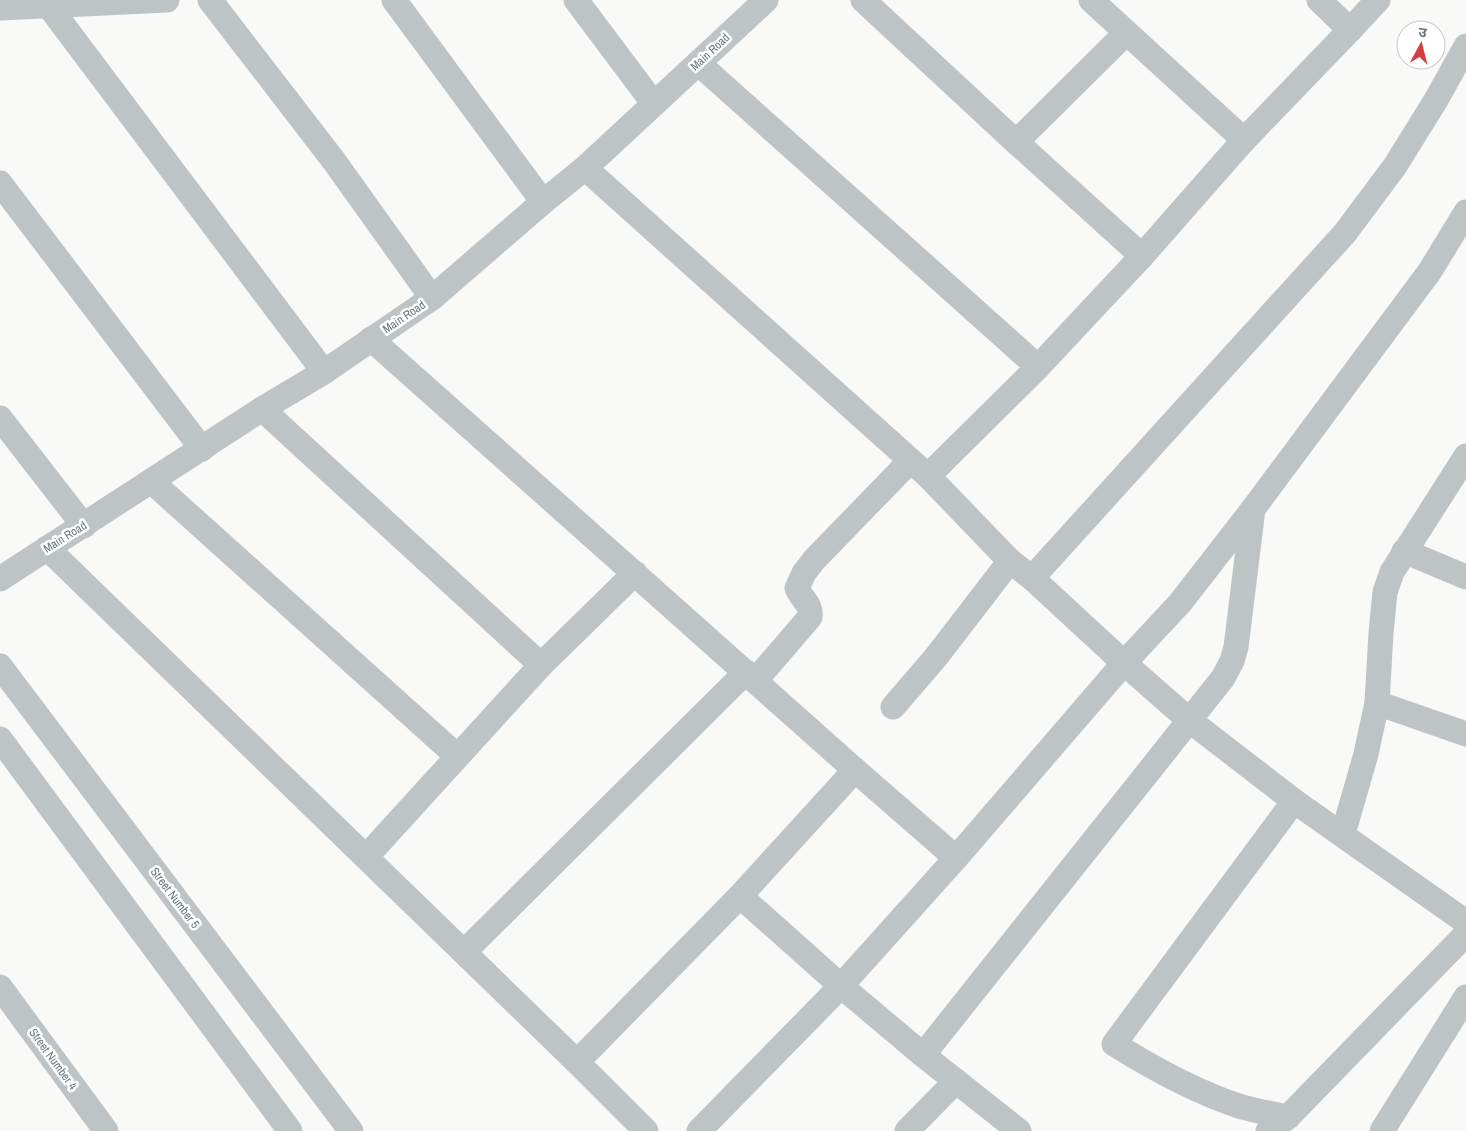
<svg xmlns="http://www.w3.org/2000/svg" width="1466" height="1131" viewBox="0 0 1466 1131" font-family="'Archivo Narrow','Noto Sans Devanagari',sans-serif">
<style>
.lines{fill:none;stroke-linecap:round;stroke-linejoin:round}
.minor{stroke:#bec4c6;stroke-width:25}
.labels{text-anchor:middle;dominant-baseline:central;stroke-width:5;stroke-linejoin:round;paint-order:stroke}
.street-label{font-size:12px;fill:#667a7f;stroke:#fff}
</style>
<rect width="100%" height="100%" fill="#f9f9f7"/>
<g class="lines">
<g class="minor">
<polyline points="210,0 334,161 432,298"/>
<polyline points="394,0 543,202"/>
<polyline points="576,0 654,104"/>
<polyline points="863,0 1016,142 1142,256"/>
<polyline points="1091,0 1244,140"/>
<polyline points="48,5 324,372"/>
<polyline points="0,8 167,0"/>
<polyline points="1350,30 1378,0"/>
<polyline points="698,63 1038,367"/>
<polyline points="1016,142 1126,33"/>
<polyline points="585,168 928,476 1010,561 1032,578 1124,663 1189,720 1294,801 1466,922"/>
<polyline points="0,183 202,449"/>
<polyline points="371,339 855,770 956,858"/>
<polyline points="262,409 541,665 366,857"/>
<polyline points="0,418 84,526"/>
<polyline points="928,476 1038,367 1142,256 1244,140 1350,30 1319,0"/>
<polyline points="151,481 457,756"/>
<polyline points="47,548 577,1062 740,896 855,770"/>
<polyline points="1404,551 1466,577"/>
<polyline points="1032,578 1345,233 1395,166 1436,100 1466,46"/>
<polyline points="0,579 262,409 324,372 432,298 543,202 585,168 766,0"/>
<polyline points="541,665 635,573"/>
<polyline points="0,666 351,1131"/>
<path d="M755,681l55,-64c2,-13 -9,-18 -13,-29l7,-15 10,-13 96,-99"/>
<polyline points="1377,703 1466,734"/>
<polyline points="893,707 936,657 1010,561"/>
<polyline points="0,739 290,1131"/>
<polyline points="1343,834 1366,754 1377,703 1381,633 1385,592 1392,572 1466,456"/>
<polyline points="740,896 841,986 923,1055 1019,1131"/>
<polyline points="464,952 746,672"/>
<polyline points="0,987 106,1131"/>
<polyline points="923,1055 1223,678 1232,661 1236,647 1253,509"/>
<polyline points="577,1062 646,1131"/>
<path d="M1288,1117c-15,-3 -31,-6 -46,-10 -44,-14 -88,-38 -128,-63l180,-243"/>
<polyline points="699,1131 841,986 956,858 1124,663 1180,603 1253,509 1430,271 1466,212"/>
<polyline points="907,1131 956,1081"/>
<polyline points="1268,1131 1288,1117 1466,934"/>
<polyline points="1382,1131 1466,997"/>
</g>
</g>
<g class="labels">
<g class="street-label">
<text transform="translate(710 52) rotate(-43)">Main Road</text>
<text transform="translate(404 317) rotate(-34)">Main Road</text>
<text transform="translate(65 537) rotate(-32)">Main Road</text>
<text transform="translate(175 898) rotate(53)">Street Number 5</text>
<text transform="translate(53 1059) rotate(54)">Street Number 4</text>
</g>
</g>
<g transform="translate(1421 45) rotate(7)"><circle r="24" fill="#ffffff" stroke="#c2cacc"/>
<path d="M0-4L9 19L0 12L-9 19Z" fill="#d33f3e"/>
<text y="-8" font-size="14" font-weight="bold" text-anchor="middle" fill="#667a7f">उ</text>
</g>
</svg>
